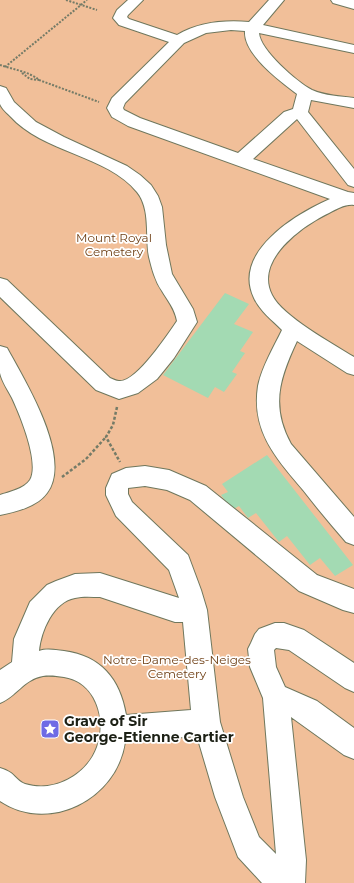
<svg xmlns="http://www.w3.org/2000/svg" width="354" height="883" viewBox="0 0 354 883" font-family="Montserrat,sans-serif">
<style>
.green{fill:#f1bf99}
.building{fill:#a3dab3}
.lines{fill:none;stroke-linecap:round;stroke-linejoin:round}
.minor-casing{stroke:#6f775d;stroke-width:2}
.path-far1{stroke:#747b67;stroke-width:2;stroke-dasharray:2 1.5;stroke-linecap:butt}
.path{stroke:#747b67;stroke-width:2.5;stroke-dasharray:3 2;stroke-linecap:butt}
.minor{fill:#fff;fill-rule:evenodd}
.labels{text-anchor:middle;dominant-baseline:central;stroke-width:3.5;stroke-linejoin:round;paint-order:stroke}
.park-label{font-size:12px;fill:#6e3e13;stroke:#fff}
.near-poi-label{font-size:14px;font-weight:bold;fill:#1c2015;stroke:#fff;text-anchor:start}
</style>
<rect width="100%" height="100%" fill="#dbe4c7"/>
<rect class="green" x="0" y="0" width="354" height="883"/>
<g class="building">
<polygon points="225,293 249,304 234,324 253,332 240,351 245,353 232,372 237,374 224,392 215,387 208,398 163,375"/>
<polygon points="267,455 353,565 335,576 320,558 310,565 287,536 279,542 256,513 248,518 239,506 232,510 221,495 228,492 222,484"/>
</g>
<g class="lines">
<g class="minor-casing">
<g id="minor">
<path d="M128,0h15l-15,15 -1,2 2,2 48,16c22,-13 48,-15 72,-13l20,-22h15l-21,25 91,20v8l-95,-20c1,17 38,49 53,57 13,6 28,6 42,8v10l-43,-8 -3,12 46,57v18l-6,-2 -51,-66 -44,40 95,33 6,1v12c-9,-1 -17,4 -25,8 -27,13 -75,47 -57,82 10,21 61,49 82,62v18l-7,-2 -50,-32c-17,36 -27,65 -6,103l63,73v28l-8,-3c-15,-17 -29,-34 -43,-52 -27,-32 -52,-59 -45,-104 4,-20 16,-39 24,-56 -10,-10 -22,-19 -28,-32 -22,-46 42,-84 76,-99l-202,-73 -16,-9 -5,-9 5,-10 57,-56 -50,-17 -6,-7 4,-8zM231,30l14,1c-2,23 35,50 52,63l-4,15 -9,3 -46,41 -98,-35 -16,-8 -1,-2 2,-5 59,-60 22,-10z"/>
<polygon points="331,0 354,0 354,9 333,3"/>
<path d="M0,86l6,2 8,14 22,20 28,15 63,29 13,9 11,10 7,11 4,11 4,38 6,29 21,35 4,13 -23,36 -17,21 -19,14 -19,6 -23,-9 -96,-93v-19l7,2 103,98c3,1 6,3 9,3 17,2 49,-47 58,-60 -2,-12 -9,-20 -15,-30 -7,-10 -10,-22 -13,-34 -4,-20 2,-48 -12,-65 -30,-37 -94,-39 -127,-76 -3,-3 -8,-7 -10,-12 0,-4 0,-12 0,-18z"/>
<path d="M0,346l7,2c18,33 66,110 40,145 -10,14 -32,19 -47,22v-20c9,-3 24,-6 30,-15 10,-17 -10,-65 -18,-82 -4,-8 -10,-16 -12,-25 0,-8 0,-19 0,-27z"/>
<path d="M145,466l24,4 37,16 111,89 37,14v24l-11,-3 -44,-19 -109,-91 -23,-10 -22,-4 -17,2v6l4,8 56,53 13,35 6,20 13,112 23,75 16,40 17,17 -13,-156 -13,-31 -2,-18 3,-6 4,-9 4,-5 16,-6h9l20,7 50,33v29l-9,-4 -56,-38 -13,-2 -2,2 2,17 9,20 32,14 37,27v31l-10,-4 -53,-38 15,143 -1,23h-43l-24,-26 -23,-60 -18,-61 -72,6c-8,57 -76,92 -125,59v-33c4,1 8,3 11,5 5,4 8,9 14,11 29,9 62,-9 72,-37 10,-28 -1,-65 -33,-70 -7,-1 -14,-2 -21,-1 -19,3 -27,21 -43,27v-33l12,-8 2,-23 16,-37 17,-17 9,-4 19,-7 25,-1 79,25 -10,-28 -53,-54 -10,-21v-7l6,-14 14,-6zM100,597l75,25h8l8,88 -65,5c-6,-36 -25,-59 -62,-64 -9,-1 -17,-3 -25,0 2,-20 14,-49 36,-53 8,-2 17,-1 25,-1z"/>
</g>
</g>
<g class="path-far1">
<polyline points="66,0 97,10"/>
<path d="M0,65c12,4 30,7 39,15l60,22"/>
<polyline points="5,67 87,0"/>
<polyline points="22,73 30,79 39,80"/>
</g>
<g class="path">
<polyline points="117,407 113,425 106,437 120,462"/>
<polyline points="62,477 86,459 106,437"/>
</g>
<use href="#minor" class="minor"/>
</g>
<defs>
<g id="sight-square" transform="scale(1)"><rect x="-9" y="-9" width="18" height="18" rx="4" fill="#6f6be5" stroke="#fff"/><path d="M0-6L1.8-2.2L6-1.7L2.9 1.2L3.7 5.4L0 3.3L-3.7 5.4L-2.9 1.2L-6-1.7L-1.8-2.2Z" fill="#fff"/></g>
</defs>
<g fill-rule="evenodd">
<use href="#sight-square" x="50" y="729"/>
</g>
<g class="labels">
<g class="park-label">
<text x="114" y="237">Mount Royal<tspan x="114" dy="14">Cemetery</tspan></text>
<text x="177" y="659">Notre-Dame-des-Neiges<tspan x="177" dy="14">Cemetery</tspan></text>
</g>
<g class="near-poi-label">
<text x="64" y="721">Grave of Sir<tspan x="64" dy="16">George-Etienne Cartier</tspan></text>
</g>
</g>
</svg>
